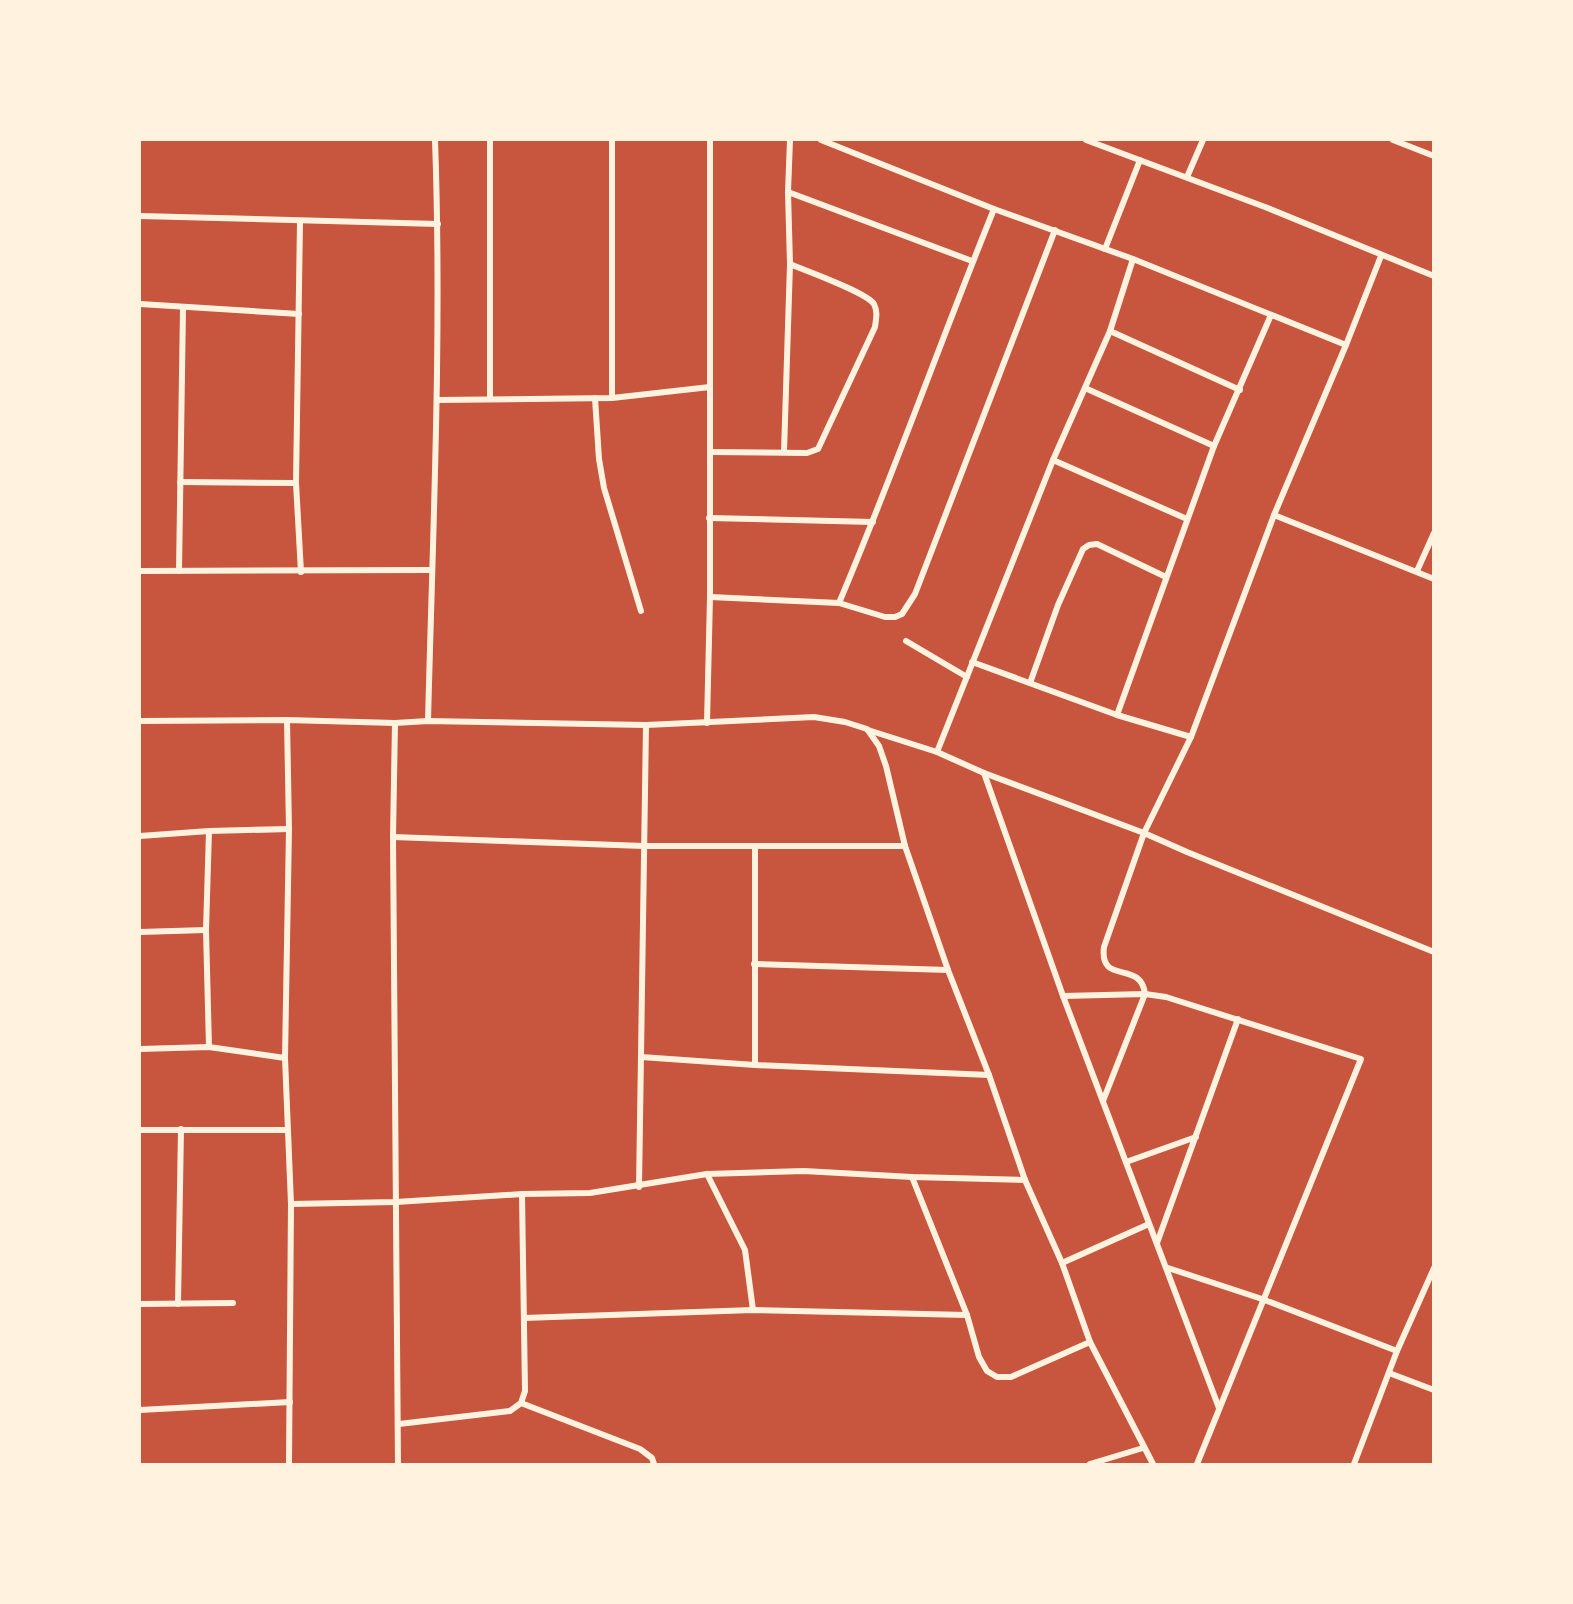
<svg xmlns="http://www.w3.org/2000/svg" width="1573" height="1604" viewBox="0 0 1573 1604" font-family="'Sofia Sans Condensed',sans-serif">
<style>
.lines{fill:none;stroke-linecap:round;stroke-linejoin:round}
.minor{stroke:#fff3e0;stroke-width:6}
</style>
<rect width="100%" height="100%" fill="#c8553d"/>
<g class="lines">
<g class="minor">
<polyline points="612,140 612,398"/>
<polyline points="821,140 994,209 1133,259 1346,345"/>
<polyline points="1086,140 1265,207 1434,276"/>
<polyline points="1393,140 1434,156"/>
<polyline points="1187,177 1203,140"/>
<polyline points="788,192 972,261"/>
<polyline points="140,216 438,224"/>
<polyline points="300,222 296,483 301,572"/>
<polyline points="1105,249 1140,160"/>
<polyline points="140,304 299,314"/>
<polyline points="1110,331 1240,390"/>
<polyline points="1085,388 1214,446"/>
<polyline points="490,398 490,140"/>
<polyline points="595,398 599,459 604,488 641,611"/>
<polyline points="437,400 612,398 710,387"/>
<path d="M710,452l97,1 11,-4 57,-122c1,-8 3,-15 -1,-23 -8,-12 -68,-33 -84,-40"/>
<polyline points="784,452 790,264 788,192 790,140"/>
<polyline points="1053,460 1187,519"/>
<polyline points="180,482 296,483"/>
<polyline points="1274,515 1434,579"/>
<polyline points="709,518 873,522"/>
<polyline points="140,571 432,570"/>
<polyline points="179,571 183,308"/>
<polyline points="1417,571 1434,533"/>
<polyline points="710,597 839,603 885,617 895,617 902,614 915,594 1055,230"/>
<path d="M839,603c55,-130 102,-263 155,-394"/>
<polyline points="906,641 967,677"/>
<polyline points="972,662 1117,715 1191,737"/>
<polyline points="1030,683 1058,605 1083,549 1089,545 1097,544 1166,577"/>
<polyline points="1117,715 1214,446 1271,315"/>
<polyline points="287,720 289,829 285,1058 291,1204 289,1464"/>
<polyline points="140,721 287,720 395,723 428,721 646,725 814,717 845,722 867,729 879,746 886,766 905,846 948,970 989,1075 1025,1180 1062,1263 1090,1342 1153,1464"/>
<path d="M428,721c5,-194 14,-388 7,-581"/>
<polyline points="395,723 393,837 398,1464"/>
<polyline points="707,723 710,597 710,140"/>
<polyline points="868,730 937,752 984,773 1144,833 1187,852 1434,952"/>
<polyline points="937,752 1053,460 1110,331 1133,259"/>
<polyline points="984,773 1063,996 1219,1408"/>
<polyline points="209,831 206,930 209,1047"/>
<polyline points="140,836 209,831 289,829"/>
<polyline points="393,837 644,846 905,846"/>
<polyline points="755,847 755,1065"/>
<polyline points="140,932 206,930"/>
<polyline points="754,964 948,970"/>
<polyline points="1063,996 1145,994 1166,997 1361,1059 1197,1464"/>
<polyline points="140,1049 209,1047 285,1058"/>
<polyline points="641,1057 755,1065 989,1075"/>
<path d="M1103,1101l42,-107c-4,-35 -46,-8 -41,-47l40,-114 47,-96 83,-222 72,-170 35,-89"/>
<polyline points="140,1130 287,1130"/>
<polyline points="1126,1162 1196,1137"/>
<polyline points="707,1174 745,1250 753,1310"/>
<polyline points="912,1177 967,1315 979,1357 987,1371 997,1377 1011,1377 1090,1342"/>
<polyline points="639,1187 646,725"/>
<polyline points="291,1204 396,1202 522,1194 590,1193 707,1174 804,1171 912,1177 1025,1180"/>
<polyline points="1157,1243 1238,1019"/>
<polyline points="1062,1263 1149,1224"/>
<polyline points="1168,1268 1262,1299 1397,1351"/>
<polyline points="140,1304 233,1303"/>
<polyline points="178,1304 181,1129"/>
<polyline points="524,1318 753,1310 967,1315"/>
<polyline points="1389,1373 1434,1390"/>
<polyline points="521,1403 640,1449 652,1458 654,1464"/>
<polyline points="140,1410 290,1402"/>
<polyline points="399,1424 510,1411 521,1403 525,1391 522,1194"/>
<polyline points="1090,1464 1143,1448"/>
<polyline points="1354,1464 1397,1351 1434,1268"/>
</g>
</g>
<rect width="1573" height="1604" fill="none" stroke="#fff3e0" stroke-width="282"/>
</svg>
